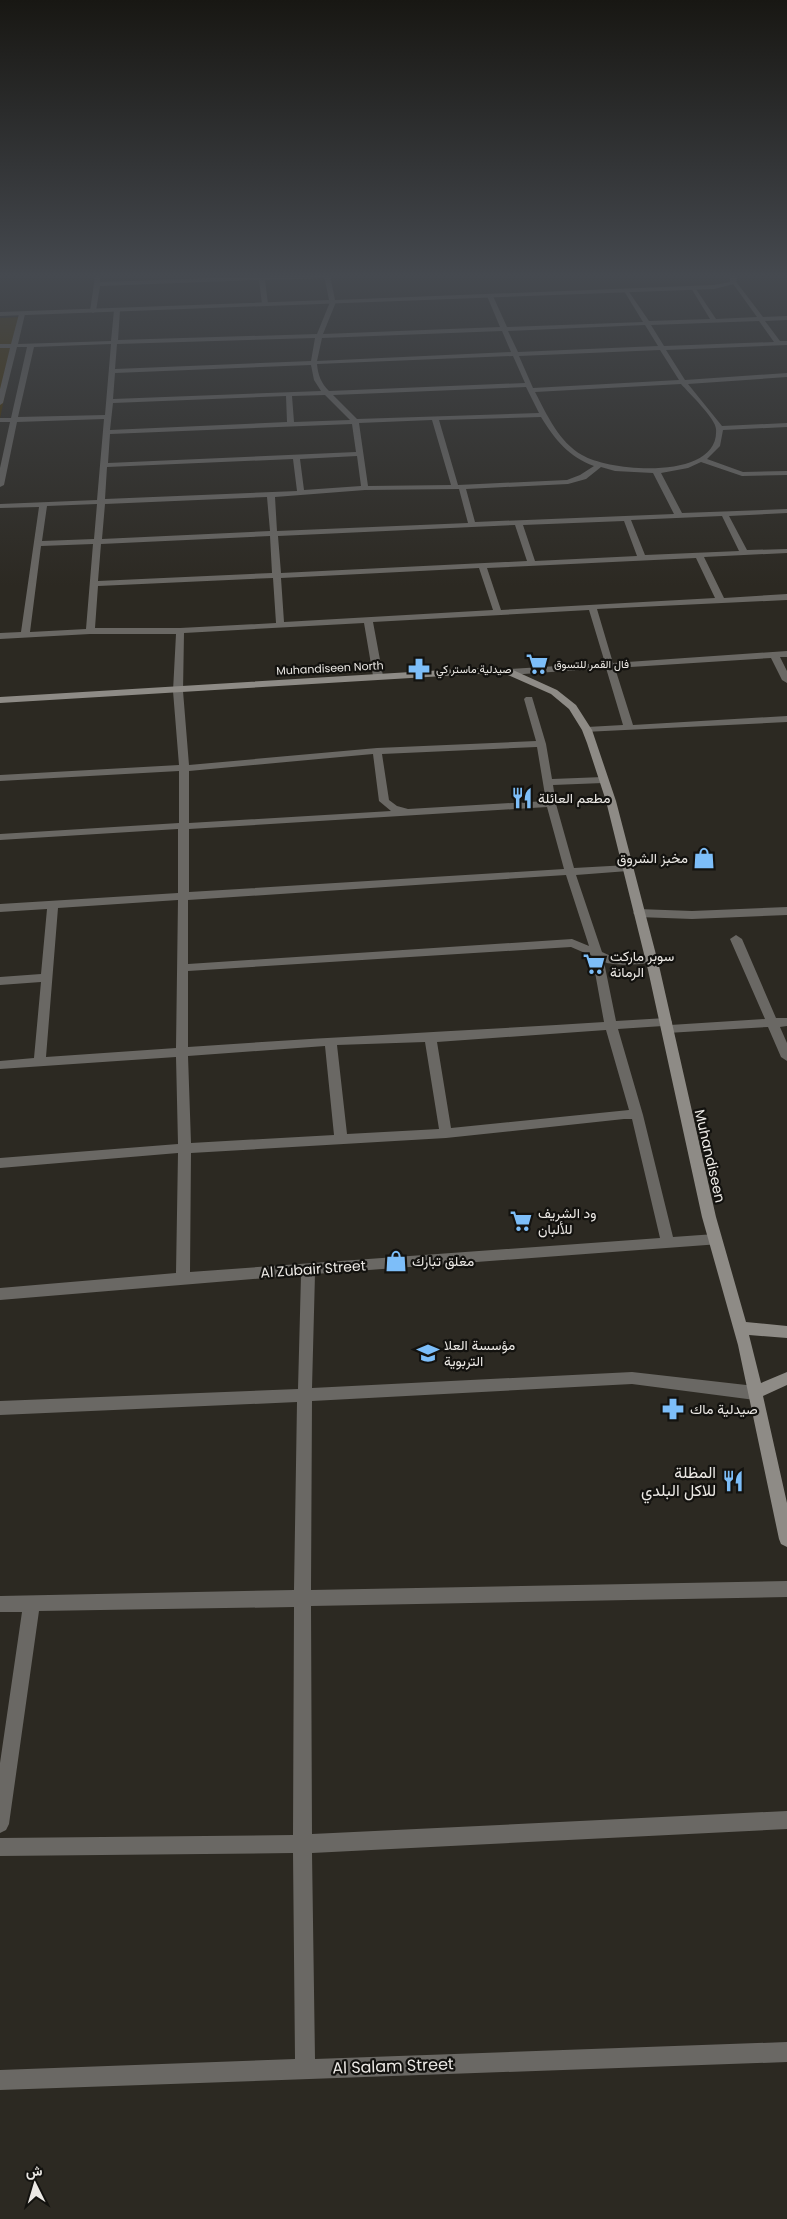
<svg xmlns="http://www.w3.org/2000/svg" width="787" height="2219" viewBox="0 0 787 2219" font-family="Poppins,Vazirmatn,sans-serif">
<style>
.green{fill:#453200}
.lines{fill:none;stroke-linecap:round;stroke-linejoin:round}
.minor{fill:#6a6864;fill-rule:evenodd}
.tertiary{fill:#6a6864;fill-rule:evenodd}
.secondary{fill:#8e8b86;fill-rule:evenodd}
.labels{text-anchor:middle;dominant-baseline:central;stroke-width:4.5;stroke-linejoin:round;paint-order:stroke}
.far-poi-label{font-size:11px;fill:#ece9e5;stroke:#13120f;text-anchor:start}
.far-street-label{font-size:11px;fill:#ece9e5;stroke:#13120f}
.poi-label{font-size:14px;fill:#ece9e5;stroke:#13120f;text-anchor:start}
.street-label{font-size:14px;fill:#ece9e5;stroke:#13120f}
.near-poi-label{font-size:16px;fill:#ece9e5;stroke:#13120f;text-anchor:end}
.near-street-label{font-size:16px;fill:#ece9e5;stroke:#13120f}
</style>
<rect width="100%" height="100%" fill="#2c2922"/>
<polygon class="green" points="20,317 0,419 0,318"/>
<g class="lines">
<g class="minor">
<polygon points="100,275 100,282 301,275 330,276 327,278 265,280 268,304 265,306 262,304 259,280 100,286 96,311 93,313 90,311 95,276"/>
<path d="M734,279l29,38 24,-1v4l-22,1 15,20h7v4l-121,5 19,30 102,-7v4l-99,7 34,42 65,-3v4l-64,3 -3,16 -13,13 36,13 44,-1v4l-45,1 -41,-14 -13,6 -27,5 21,40 105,-4v4l-58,3 18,34 40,-1v4l-83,4 20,41 63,-4v6l-190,9 16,54 174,-12v6h-7l7,14v12l-5,-3 -11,-22 -156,10 18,57 154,-9v6l-203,10v-4l3,-1 36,-2 -17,-57 -96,7 -5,-3 5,-3 95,-6 -16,-53 -216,12 10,54 -5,3 -5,-3 -9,-53 -180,10 -1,58 6,74 188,-17 159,-7 -12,-42 2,-2h6l14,47 6,35 51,-2 5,3 -5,3 -50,2 3,19 18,64 54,-3 5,3 -5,3 -52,4 26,77 11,5 38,-2 6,4c-6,7 -44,7 -53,3l12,59 50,-3 4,1 2,3 -2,3 95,-6 -35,-80 6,-4 6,4 34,79h11v8l-7,1 7,16v18l-6,-4 -13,-30 -101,6 -4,-1 -2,-3 2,-3 -45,3 25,86 30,122 42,-3 5,2 2,4 -2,4 -405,30 -3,114 320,-16 123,14 5,2 2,5 -2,5 -5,2 -123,-16 -320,17 -1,189 476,-9v16l-476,9 1,228 475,-23v18l-475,24 3,206 472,-17v20l-787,28v-20l295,-11 -2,-206 -293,3v-18l293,-3 1,-228 -255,4 -30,213 -3,6 -6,3v-70l22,-151h-22v-16l294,-6 3,-188 -297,13v-14l298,-12 3,-114 -301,25v-12l176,-15 2,-120 -178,15v-10l178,-14 -2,-87 -176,12v-8l34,-3 7,-76 -41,3v-8l41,-3 6,-65 -47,3v-8l178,-11v-64l-178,11v-6l179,-11v-52l-179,10v-6l179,-10 -6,-74 3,-57h-86l-90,5v-6l21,-1 18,-125 -39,1v-4l97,-4 7,-81 -87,3 -13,63 -4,2v-19l10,-46h-10v-4h11l16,-71h-10l-14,56 -3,2v-16l10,-41h-10v-4h11l8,-30 3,-2 3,2 -7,30 93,-3 3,-31 3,-2 3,2 -2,30 199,-6 13,-32 3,-2 3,2 -13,32 177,-7 -13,-31 3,-2 3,2 14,31 136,-5 -19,-31 3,-2 22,32 61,-2 -19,-31 3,-2 22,33 41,-2 -26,-36zM759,321l15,21 -110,4 -13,-21zM645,325l13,21 -140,6 -10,-21zM502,331l9,21 -194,9 5,-23zM315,338l-4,23 -196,8 2,-25zM111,344l-6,71 -87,2 16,-70zM660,350l19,30 -146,8 -14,-32zM513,356l12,27 -196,8c-8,-8 -11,-16 -12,-27zM311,365l3,15 7,11 -208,8 2,-26zM681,384c8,9 35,35 35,45 4,52 -106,43 -134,26 -23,-13 -35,-40 -47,-63zM526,387l13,26 -182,6 -24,-24zM325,395l25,25 -56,2 -2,-26zM286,396l1,26 -177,8 3,-27zM541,417c14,23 28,40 53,49l-14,9 -13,5 -109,5 -19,-65zM432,420l19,65 -83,1 -9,-63zM352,424l4,28 -248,11 2,-29zM357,456l4,30 -57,4 -4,-31zM293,459l4,32 -192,8 2,-32zM601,467l14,4 38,2 21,41 -199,8 -9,-33 102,-5 18,-5zM459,489l9,34 -191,8 -2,-34 90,-7zM267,497l3,34 -168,8 3,-35zM97,504l-3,35 -52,2 5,-35zM722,516l17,35 -94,4 -14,-35zM624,521l13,35 -102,5 -12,-36zM515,525l12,36 -246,12 -3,-37zM270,536l2,37 -174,8 3,-37zM93,544l-7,85 -56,3 11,-86zM696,558l19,40 -214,12 -14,-42zM479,568l14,42 -209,12 -3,-44zM273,578l3,45 -96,5h-85l3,-42zM537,747l9,54 -138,8 -11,-3 -8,-6 -7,-46zM373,754l6,47 12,10 -202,12v-52zM547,807l17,62 -375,23v-63zM566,875l23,71 -17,-7 -384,25v-64zM178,900l-2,148 -130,9 12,-149zM571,947l21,9 12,66c-138,9 -277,15 -416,25v-76zM606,1030l23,80 -178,18 -14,-86zM425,1042l14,87 -92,5 -10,-89zM325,1046l9,89 -143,8 -3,-87zM624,1119h8l28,119 -470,34 1,-119 255,-15z"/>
<polygon points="787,907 787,915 692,919 638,917 633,913 638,909 692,911"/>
</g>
<polygon class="tertiary" points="324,275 330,275 335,300 714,285 730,282 730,275 736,275 737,280 734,284 714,289 0,316 0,312 329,300"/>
<polygon class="secondary" points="477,668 513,670 557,690 576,705 592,730 616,801 660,970 716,1217 746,1322 787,1326 787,1338 749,1335 761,1383 787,1372 787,1385 763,1396 787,1503 787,1547 781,1544 779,1539 738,1345 702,1217 648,970 606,801 587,743 582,730 569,709 551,694 508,675 477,674 0,703 0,697"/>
</g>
<linearGradient id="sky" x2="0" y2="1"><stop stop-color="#181713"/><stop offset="0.47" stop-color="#45494f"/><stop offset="1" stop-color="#45494f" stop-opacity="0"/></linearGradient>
<rect width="787" height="586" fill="url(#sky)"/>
<defs>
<g id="supermarket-bare" transform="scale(1.725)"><path d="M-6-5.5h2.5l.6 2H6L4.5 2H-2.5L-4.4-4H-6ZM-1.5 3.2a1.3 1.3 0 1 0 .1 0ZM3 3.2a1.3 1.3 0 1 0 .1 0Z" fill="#7dbef9" stroke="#13120f" stroke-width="2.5" paint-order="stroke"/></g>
<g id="pharmacy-bare" transform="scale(1.725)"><path d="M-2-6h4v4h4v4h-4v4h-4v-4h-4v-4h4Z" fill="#7dbef9" stroke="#13120f" stroke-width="2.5" paint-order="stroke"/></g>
<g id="restaurant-bare" transform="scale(1.725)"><path d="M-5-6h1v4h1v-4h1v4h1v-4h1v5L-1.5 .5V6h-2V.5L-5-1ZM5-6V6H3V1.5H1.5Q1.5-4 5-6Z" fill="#7dbef9" stroke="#13120f" stroke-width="2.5" paint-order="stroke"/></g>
<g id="shop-bare" transform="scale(1.725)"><path d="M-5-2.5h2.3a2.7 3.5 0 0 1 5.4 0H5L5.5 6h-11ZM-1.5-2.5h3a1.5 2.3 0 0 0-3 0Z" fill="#7dbef9" stroke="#13120f" stroke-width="2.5" paint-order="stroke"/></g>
<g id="school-bare" transform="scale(1.725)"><path d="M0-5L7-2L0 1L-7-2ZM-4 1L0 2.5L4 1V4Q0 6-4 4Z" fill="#7dbef9" stroke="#13120f" stroke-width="2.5" paint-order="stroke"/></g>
</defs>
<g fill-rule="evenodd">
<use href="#supermarket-bare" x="537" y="664"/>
<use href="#pharmacy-bare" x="419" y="669"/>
<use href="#restaurant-bare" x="522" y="798"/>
<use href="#shop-bare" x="704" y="858"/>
<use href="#supermarket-bare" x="594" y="964"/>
<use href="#supermarket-bare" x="521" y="1221"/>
<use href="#shop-bare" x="396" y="1261"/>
<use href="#school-bare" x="428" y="1353"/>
<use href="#pharmacy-bare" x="673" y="1409"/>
<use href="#restaurant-bare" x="733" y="1481"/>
</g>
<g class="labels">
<g class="far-poi-label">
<text x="554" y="664">فال القمر للتسوق</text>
<text x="436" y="669">صيدلية ماستر كي</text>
</g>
<g class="far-street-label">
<text transform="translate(330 668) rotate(-3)">Muhandiseen North</text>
</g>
<g class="poi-label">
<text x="538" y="798">مطعم العائلة</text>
<text x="688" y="858" text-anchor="end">مخبز الشروق</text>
<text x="610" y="956">سوبر ماركت<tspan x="610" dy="16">الرمانة</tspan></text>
<text x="538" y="1213">ود الشريف<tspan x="538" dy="16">للألبان</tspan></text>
<text x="412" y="1261">مغلق تبارك</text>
<text x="444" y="1345">مؤسسة العلا<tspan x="444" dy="16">التربوية</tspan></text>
<text x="690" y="1409">صيدلية ماك</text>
</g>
<g class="street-label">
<text transform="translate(710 1156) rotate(77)">Muhandiseen</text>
<text transform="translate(313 1269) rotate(-4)">Al Zubair Street</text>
</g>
<g class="near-poi-label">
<text x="716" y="1472">المظلة<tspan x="716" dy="18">للاكل البلدي</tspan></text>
</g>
<g class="near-street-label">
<text transform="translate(393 2066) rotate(-2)">Al Salam Street</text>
</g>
</g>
<g transform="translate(35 2184) rotate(355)" stroke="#13120f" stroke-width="4" paint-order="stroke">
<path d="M0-4L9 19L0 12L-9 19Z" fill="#ece9e5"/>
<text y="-8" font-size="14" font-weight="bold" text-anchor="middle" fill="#ece9e5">ش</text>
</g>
</svg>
